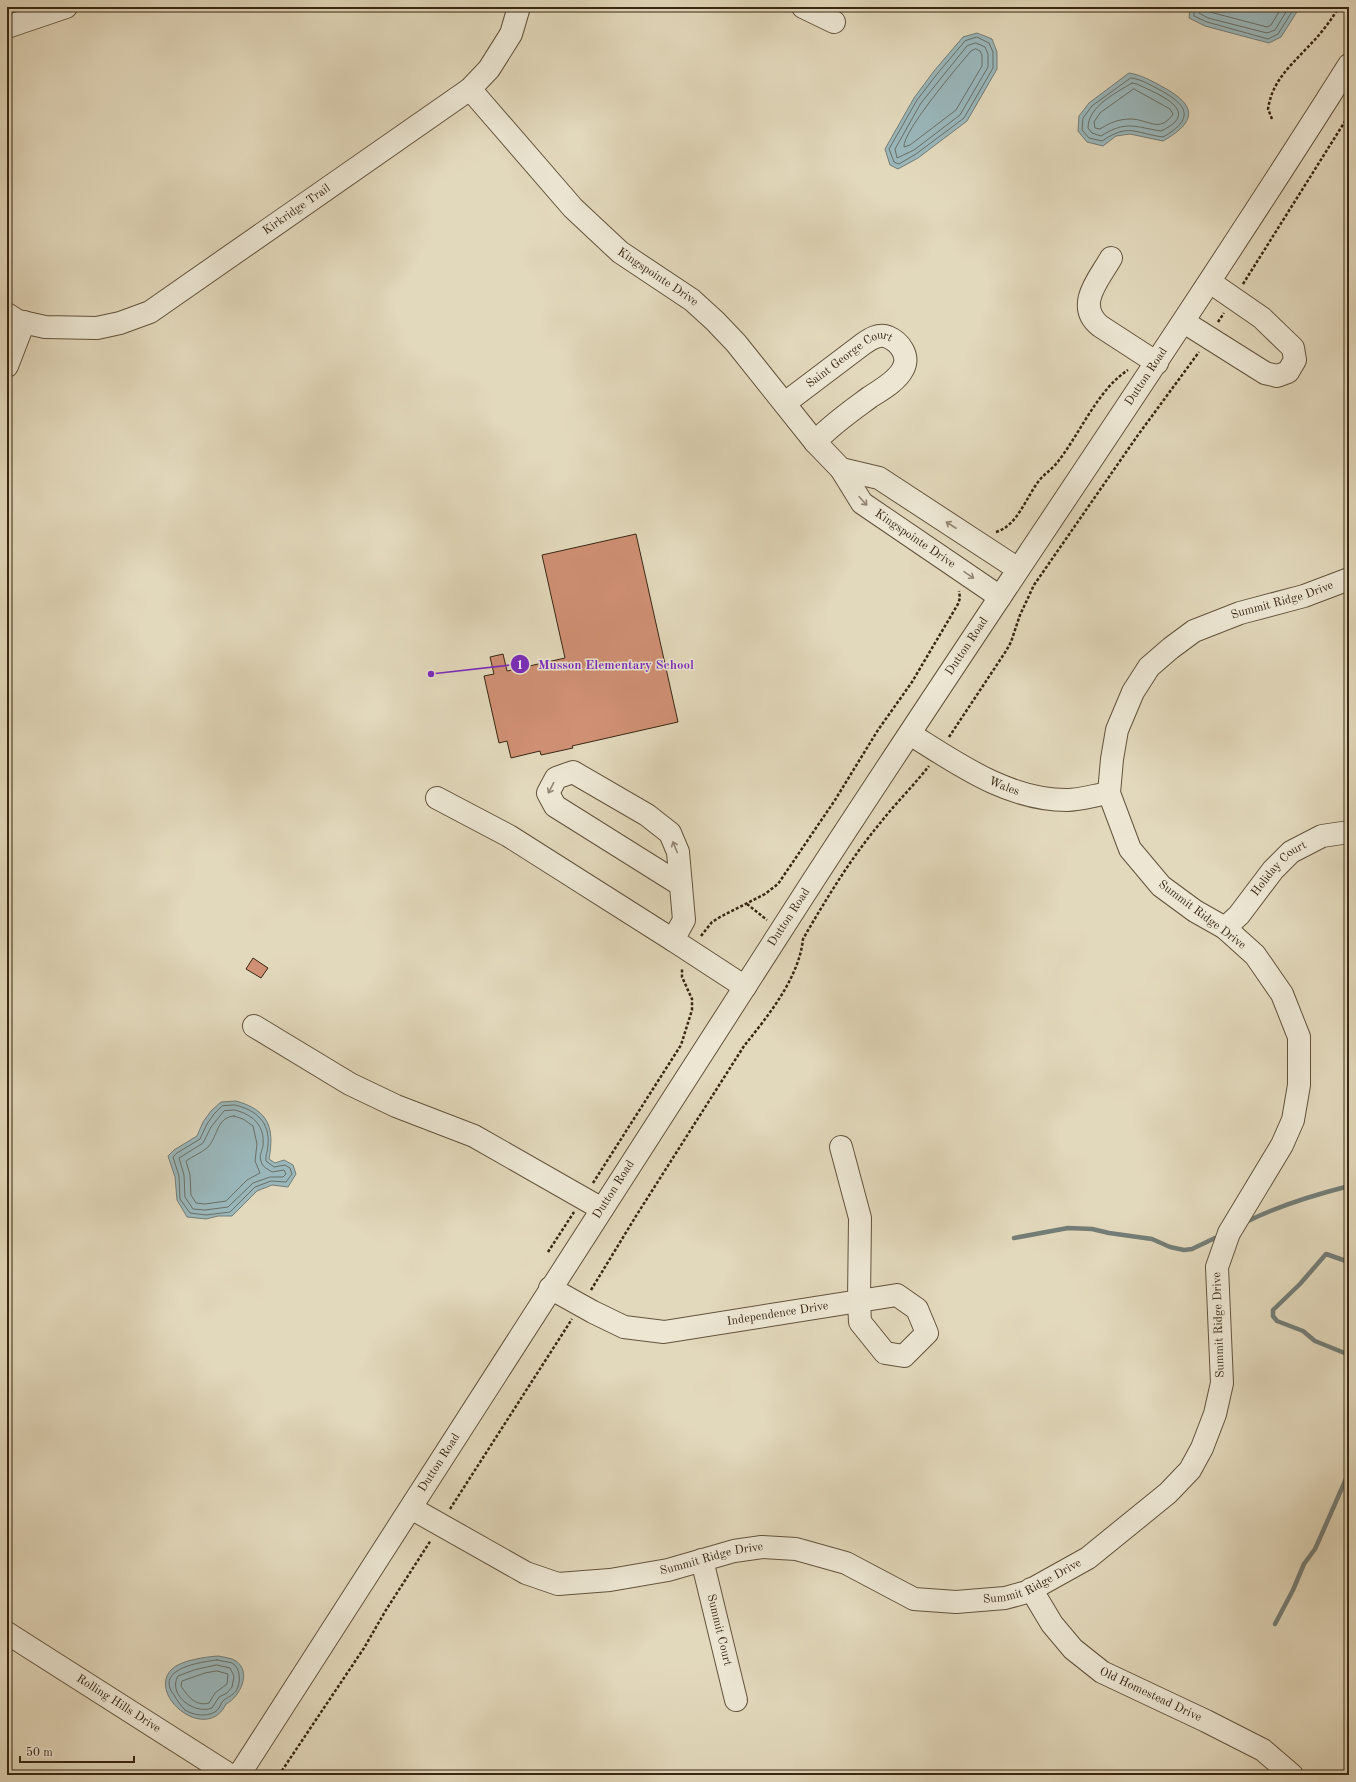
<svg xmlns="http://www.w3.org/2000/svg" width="1356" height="1782" viewBox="0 0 1356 1782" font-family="'Old Standard TT',serif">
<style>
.water{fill:#9ab7bb;stroke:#737d77}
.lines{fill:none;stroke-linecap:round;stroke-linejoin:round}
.shore{stroke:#696f66;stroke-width:1}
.stream{stroke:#737d77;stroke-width:4.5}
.building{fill:#d09074;stroke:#382712}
.minor-casing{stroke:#62533c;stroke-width:24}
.path{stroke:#382712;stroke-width:2.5;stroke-dasharray:3 2;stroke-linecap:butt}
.minor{stroke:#ece6d3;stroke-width:22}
.oneway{stroke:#928672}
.labels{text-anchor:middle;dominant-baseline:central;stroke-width:3;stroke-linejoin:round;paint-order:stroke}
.street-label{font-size:12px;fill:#382712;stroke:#ece6d3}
.leader{fill:none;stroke:#7b2cbf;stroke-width:1.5}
.callout-dot{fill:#7b2cbf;stroke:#ece6d3;stroke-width:1.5}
.mark-label{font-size:12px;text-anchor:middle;font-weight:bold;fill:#fff}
.callout-label{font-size:13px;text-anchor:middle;font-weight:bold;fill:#7b2cbf;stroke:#ece6d3;stroke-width:3;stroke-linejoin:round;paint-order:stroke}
</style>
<rect width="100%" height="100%" fill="#e2d8bb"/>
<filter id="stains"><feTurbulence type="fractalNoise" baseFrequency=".005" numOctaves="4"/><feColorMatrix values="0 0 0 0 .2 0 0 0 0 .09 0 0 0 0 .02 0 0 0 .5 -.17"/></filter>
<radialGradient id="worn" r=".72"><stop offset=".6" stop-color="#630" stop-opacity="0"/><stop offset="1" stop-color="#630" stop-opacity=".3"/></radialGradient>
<g class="water">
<polygon points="1190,7 1300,7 1281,37 1269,43 1205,26 1189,18"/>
<polygon points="977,33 992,39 997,52 997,69 967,121 918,158 898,169 890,165 885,149 914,98 934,71 963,37"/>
<path d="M1129,73c12,2 21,7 32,13 34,18 39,34 2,55l-33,-7 -14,2 -13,10 -16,-4 -9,-11 1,-15 10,-13z"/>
<path d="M236,1101c32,9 39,26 33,58l6,4 9,-3 9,5 3,9 -8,13 -16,-2 -15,6 -25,25h-14l-12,3 -19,-2 -10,-17 -2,-23 -7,-21 6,-6 23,-14 6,-14 8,-11 10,-9z"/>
<path d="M218,1656c5,1 14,2 18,5 16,11 4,36 -10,43 -19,40 -79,-8 -55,-34 9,-10 35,-13 47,-14z"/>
</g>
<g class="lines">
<g class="shore">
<polyline points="1194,7 1194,16 1207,22 1268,39 1278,34 1295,7"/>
<polyline points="1199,7 1199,13 1208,18 1267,33 1275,30 1289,7"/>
<polyline points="1205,7 1206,10 1210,12 1267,27 1271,25 1282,7"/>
<polygon points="977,37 989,43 993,52 993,68 964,118 916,154 899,164 894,162 889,149 917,100 937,74 965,41"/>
<polygon points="976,43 985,47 988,54 988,67 960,115 914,150 897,158 895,149 921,103 967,46"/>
<path d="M976,49l4,2 2,4v11l-26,44 -46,35 -6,2c-2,-15 55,-82 67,-96z"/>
<path d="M1131,78c10,1 19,7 29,12 28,15 35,29 3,47 -29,-4 -34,-14 -61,4l-13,-3 -7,-8 1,-12 9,-12z"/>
<path d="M1132,83l5,1c20,10 67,27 24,47 -26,-4 -35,-11 -60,5l-9,-3 -4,-5c0,-22 28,-35 44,-45z"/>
<path d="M1134,89l36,20 3,5c-14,20 -24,5 -43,5 -11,0 -21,4 -30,10l-5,-1 -1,-6 6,-9z"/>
<path d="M235,1105c21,5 35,17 33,40 0,6 -3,11 -2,16l8,6 11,-2 5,3 2,6 -6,8 -15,-1 -16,6 -25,25 -24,3 -16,-2 -10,-14 -1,-23 -6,-19 4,-4 23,-14 7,-15 7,-10 8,-8z"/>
<path d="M235,1110c18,5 30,15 28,36 -1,5 -4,10 -2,15 1,6 7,8 11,11l12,-2 2,4 -3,3h-13l-17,6 -25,24 -23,3 -12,-1 -8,-12 -1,-22 -5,-17 24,-15 8,-16 13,-16z"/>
<path d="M234,1116l9,3 10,7 4,18 -2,17 5,12 -13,7 -21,21 -21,3 -9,-1 -5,-8 -1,-20 -4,-14c7,-5 15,-8 21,-13 11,-10 9,-31 27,-32z"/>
<path d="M217,1660c5,1 11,2 15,3 9,4 9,21 4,28 -4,5 -8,6 -12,9 -3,2 -3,5 -5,8 -7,10 -25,8 -34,2 -4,-4 -8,-10 -11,-15 -20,-26 26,-33 43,-35z"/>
<path d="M217,1665l13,3 4,8 -2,11 -5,6 -8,4 -7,11c-17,7 -45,-13 -34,-32l16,-6z"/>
<path d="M217,1671l11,3 -1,10 -12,9 -6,10c-14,4 -22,-8 -28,-17l1,-5 23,-8z"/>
</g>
<g class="stream">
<path d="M1248,1221c32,-16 66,-26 101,-35"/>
<polyline points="1014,1238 1068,1228 1092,1229 1109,1233 1152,1239 1170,1247 1184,1250 1192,1249 1215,1238"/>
<polyline points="1349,1262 1326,1254 1300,1284 1273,1310 1273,1316 1277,1321 1303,1331 1315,1341 1347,1354 1349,1357"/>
<polyline points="1275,1624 1293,1590 1304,1564 1315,1549 1320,1538 1349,1472"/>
</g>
</g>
<g class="building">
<polygon points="636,534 678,722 572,746 573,748 541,755 540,751 511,758 507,741 499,743 484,676 494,674 490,657 503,654 507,671 565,658 542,555"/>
<polygon points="253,958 268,968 261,978 246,969"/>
</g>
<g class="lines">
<g class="minor-casing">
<g id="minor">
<polyline points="803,7 834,22"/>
<polyline points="7,27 66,7"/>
<path id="s1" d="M470,89l103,119 47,44 72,48 23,21 21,22 79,99 26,27 21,34 138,94"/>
<path d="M1111,258c-11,20 -37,47 -11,68l57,37"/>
<path id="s2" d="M7,314l11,7 27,6 52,1 23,-5 30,-11 320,-223 19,-20 22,-35 8,-27"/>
<polyline points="1184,322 1265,373 1277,376 1288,372 1295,360 1293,348 1262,318 1210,282"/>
<polyline points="7,366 24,322"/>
<path id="s3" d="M785,403l78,-59c7,-5 16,-11 25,-7 12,5 22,19 15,32 -6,12 -22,21 -33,28 -19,14 -38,27 -55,45"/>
<polyline points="841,469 879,478 1018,569"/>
<path id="s4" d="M910,734c48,30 98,66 157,66 13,0 29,-5 42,-7"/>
<polyline points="437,798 509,836 673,940"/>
<polyline points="681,885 555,806 548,793 556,778 573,772 647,815 670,833 678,852 684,920 673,940 745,987"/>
<path id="s5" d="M1225,928l14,-13 34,-45 18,-18 31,-16 27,-4"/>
<polyline points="254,1026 350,1084 396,1106 474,1136 602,1209"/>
<path id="s6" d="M550,1288l43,24 31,15 40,5 195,-31 1,-83 -19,-71"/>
<polygon points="897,1295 917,1309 927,1333 904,1356 885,1353 860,1322 859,1301"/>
<path id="s7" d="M411,1508l115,65 32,11 52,-4 58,-10 66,-19 28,-4 34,2 50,14 68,36 42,3 49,-4 22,-6 61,-34 80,-65 22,-23 12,-22 13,-34 7,-31 -5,-116 12,-34 53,-88 11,-25 6,-35v-48l-17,-43 -27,-39 -30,-27 -30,-17 -34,-25 -31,-37 -21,-56 3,-34 5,-29 16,-38 16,-25 22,-19 23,-17 46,-18 64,-17 45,-17"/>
<path id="s8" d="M702,1560l34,140"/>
<path id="s9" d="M1031,1589l21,35 21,25 29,23 104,49 57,29 29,25"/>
<path id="s10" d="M7,1633l223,142"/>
<path id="s11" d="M239,1775c191,-295 378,-593 570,-888 178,-275 365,-545 540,-822"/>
</g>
</g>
<g class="path">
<path d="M1272,119l-4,-10c4,-27 21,-42 39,-61 12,-12 23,-26 32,-41"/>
<polyline points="1243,284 1349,115"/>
<polyline points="1218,322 1224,313"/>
<path d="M996,532c21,-6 30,-34 42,-50 5,-7 12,-11 18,-18 23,-28 41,-74 72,-94"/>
<polyline points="949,737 1006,651 1011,642 1020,615 1034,585 1138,435 1199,352"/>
<polyline points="747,904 767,920"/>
<polyline points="701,936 712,922 720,917 765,894 778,884 835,800 878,730 912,682 958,604 960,598 959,591"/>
<polyline points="593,1183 681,1045 692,1010 692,999 682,977 682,968"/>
<polyline points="548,1252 574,1212"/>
<path d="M591,1290l45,-74 108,-170c24,-30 55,-68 59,-107 23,-40 48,-81 78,-117 15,-19 33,-37 48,-56"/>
<polyline points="450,1509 572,1319"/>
<polyline points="279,1775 364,1648 386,1610 431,1540"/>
</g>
<use href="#minor" class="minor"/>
</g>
<defs><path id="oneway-shaft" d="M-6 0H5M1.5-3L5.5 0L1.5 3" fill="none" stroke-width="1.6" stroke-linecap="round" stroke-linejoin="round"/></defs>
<g class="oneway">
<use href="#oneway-shaft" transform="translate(863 501) rotate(48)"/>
<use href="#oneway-shaft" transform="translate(951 525) rotate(-147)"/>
<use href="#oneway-shaft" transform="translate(969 575) rotate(34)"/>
<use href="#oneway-shaft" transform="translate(551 788) rotate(117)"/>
<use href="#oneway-shaft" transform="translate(675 847) rotate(-112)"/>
</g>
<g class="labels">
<g class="street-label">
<text stroke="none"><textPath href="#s2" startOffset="327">Kirkridge Trail</textPath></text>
<text stroke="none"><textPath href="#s1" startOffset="267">Kingspointe Drive</textPath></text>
<text stroke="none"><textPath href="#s3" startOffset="79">Saint George Court</textPath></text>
<text stroke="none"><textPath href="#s11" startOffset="1667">Dutton Road</textPath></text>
<text stroke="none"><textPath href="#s1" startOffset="638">Kingspointe Drive</textPath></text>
<text stroke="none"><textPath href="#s7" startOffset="1919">Summit Ridge Drive</textPath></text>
<text stroke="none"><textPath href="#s11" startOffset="1343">Dutton Road</textPath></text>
<text stroke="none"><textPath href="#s4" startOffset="108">Wales</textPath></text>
<text stroke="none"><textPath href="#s5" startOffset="81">Holiday Court</textPath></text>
<text transform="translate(1202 915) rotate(37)">Summit Ridge Drive</text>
<text stroke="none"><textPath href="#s11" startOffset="1019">Dutton Road</textPath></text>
<text stroke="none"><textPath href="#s11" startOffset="695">Dutton Road</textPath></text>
<text stroke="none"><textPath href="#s6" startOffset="239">Independence Drive</textPath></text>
<text transform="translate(1219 1325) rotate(-92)">Summit Ridge Drive</text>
<text stroke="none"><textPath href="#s11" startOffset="371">Dutton Road</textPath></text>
<text stroke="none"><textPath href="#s7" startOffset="322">Summit Ridge Drive</textPath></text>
<text stroke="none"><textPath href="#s7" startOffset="659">Summit Ridge Drive</textPath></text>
<text stroke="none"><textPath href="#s8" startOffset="72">Summit Court</textPath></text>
<text stroke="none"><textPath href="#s9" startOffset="164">Old Homestead Drive</textPath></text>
<text stroke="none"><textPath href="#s10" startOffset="132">Rolling Hills Drive</textPath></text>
</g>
</g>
<path class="leader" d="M431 674L520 664"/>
<g class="callout-dot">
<circle cx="431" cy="674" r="4"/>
<circle cx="520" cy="664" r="10"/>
</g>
<g class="mark-label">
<text x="520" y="669">1</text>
</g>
<g class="callout-label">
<text x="616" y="669">Musson Elementary School</text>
</g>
<rect width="1356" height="1782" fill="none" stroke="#e2d8bb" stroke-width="24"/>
<rect x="8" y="8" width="1340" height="1766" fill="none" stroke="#382712" stroke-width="2"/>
<rect x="12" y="12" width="1332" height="1758" fill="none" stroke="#382712"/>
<path d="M20 1756v6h114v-6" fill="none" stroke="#382712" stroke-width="2"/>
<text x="26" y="1756" font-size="12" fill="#382712" stroke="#ece6d3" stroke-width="3" paint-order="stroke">50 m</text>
<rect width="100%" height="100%" filter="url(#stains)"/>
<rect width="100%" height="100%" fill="url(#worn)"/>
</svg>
